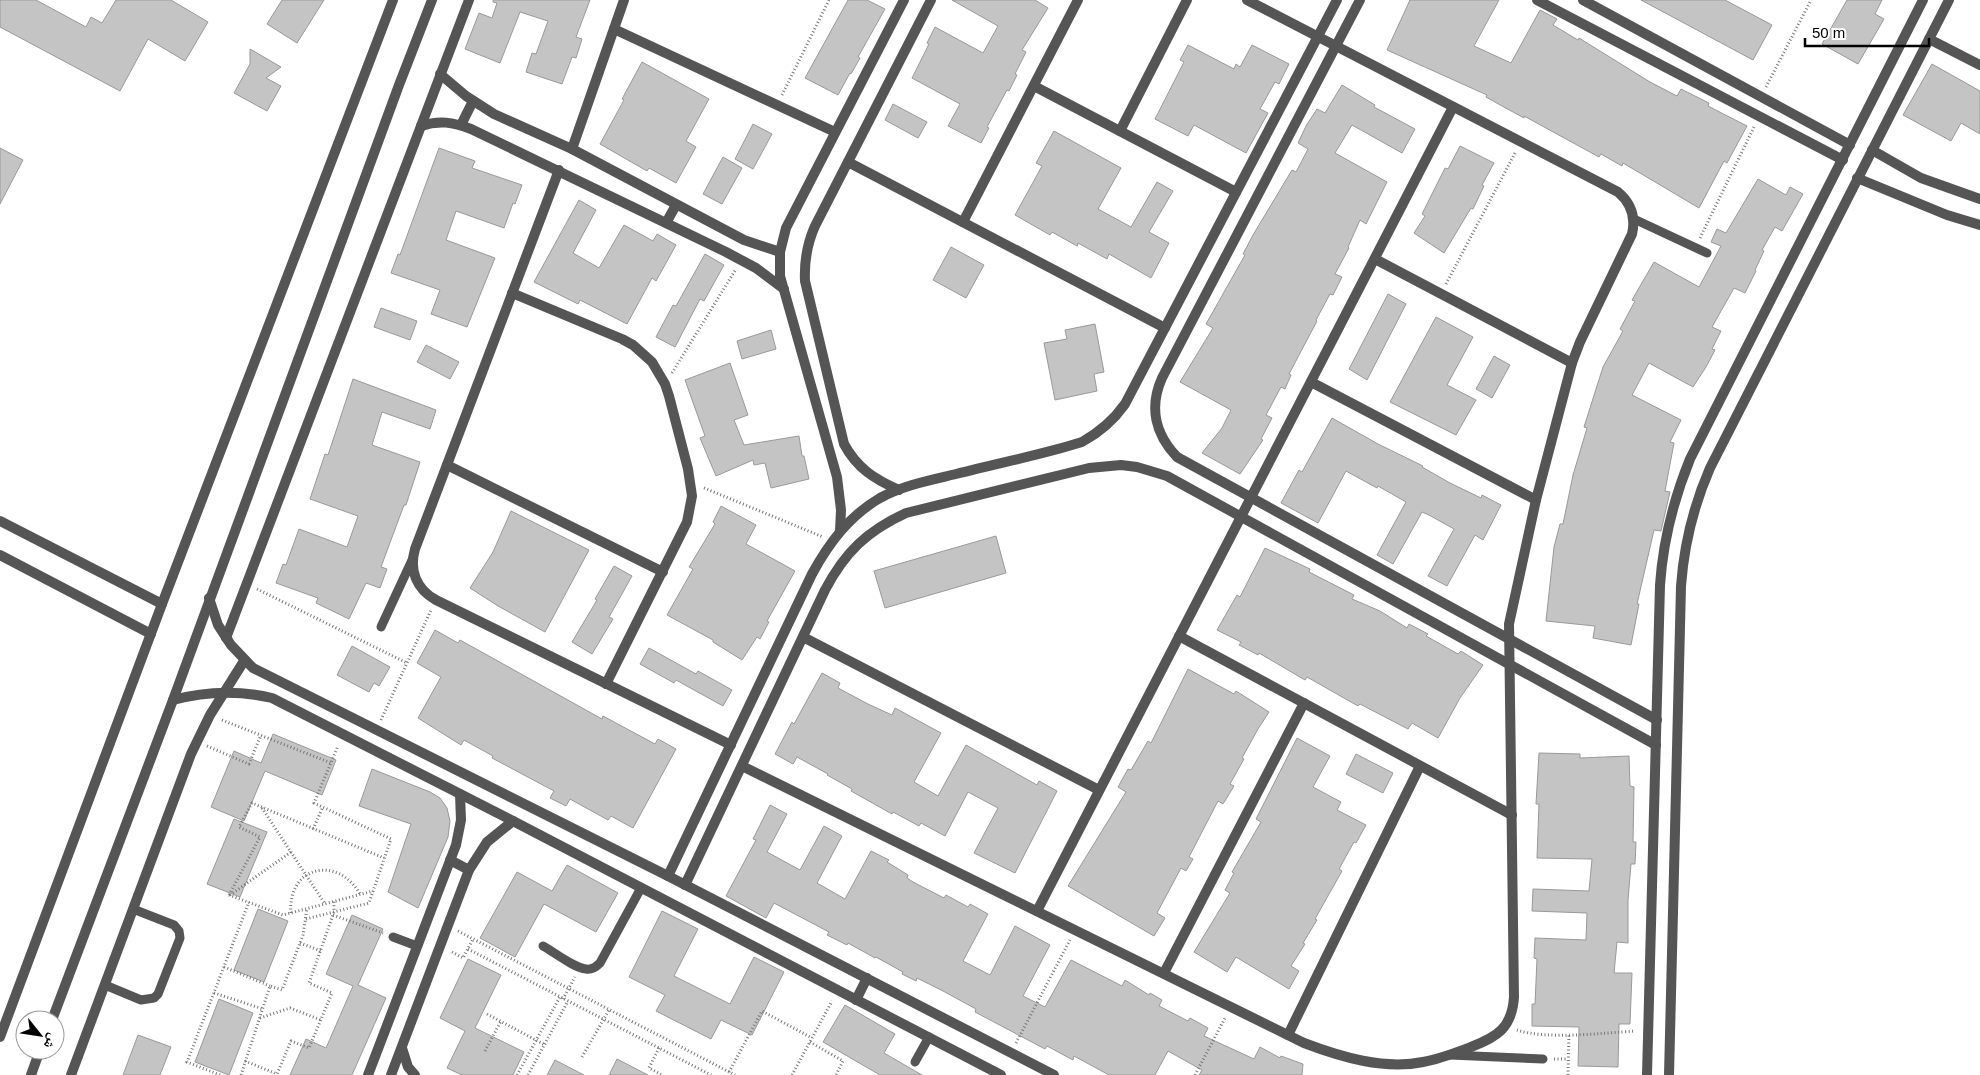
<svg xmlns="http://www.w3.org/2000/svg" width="1980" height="1075" viewBox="0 0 1980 1075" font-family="Helvetica,'Noto Naskh Arabic',sans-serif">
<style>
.building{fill:#c4c4c4;stroke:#999}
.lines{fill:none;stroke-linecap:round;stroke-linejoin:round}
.path{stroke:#777;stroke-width:3;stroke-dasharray:1 2.5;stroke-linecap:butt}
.service{stroke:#555;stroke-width:9}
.minor{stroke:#555;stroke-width:10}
.tertiary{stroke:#555;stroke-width:10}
</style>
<rect width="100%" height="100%" fill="#fff"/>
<g class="building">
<polygon points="0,0 36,0 86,27 91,17 102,23 116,0 171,0 208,22 185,61 148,39 120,91 0,27"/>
<polygon points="282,0 324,0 297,43 267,24"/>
<polygon points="493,0 590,0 576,37 582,39 576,58 572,57 562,84 526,72 532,53 536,54 548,21 520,12 500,63 465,49 479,13 492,18 497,3 493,2"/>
<polygon points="848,0 867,0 885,9 858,57 860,58 851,74 850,73 838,95 805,78"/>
<polygon points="952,0 1035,0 1048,8 1022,50 1026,52 1015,74 1017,75 1009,91 1007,90 987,127 989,128 981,143 948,126 960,104 912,78 929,44 927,43 935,27 983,53 998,26"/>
<polygon points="1410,0 1499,0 1474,46 1511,63 1540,10 1557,19 1553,25 1578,40 1579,38 1650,82 1677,96 1681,89 1709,103 1708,106 1747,126 1727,163 1724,161 1699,208 1623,163 1622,166 1601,154 1599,157 1524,116 1524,118 1502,106 1486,97 1487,95 1387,50"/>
<polygon points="1641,0 1725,0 1772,25 1753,60"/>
<polygon points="1847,0 1882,0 1875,14 1884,19 1858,64 1822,44"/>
<polygon points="1188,45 1234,69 1236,64 1240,67 1252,45 1289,64 1279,84 1275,82 1260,109 1268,113 1246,153 1194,125 1188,136 1155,119 1184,62 1180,60"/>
<polygon points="250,49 281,67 266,78 281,86 267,111 234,93 250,64"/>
<polygon points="642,62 709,99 686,141 696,147 676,183 649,168 647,171 600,144 624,100 622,99"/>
<polygon points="1932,64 1980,91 1980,134 1961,123 1951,141 1903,115"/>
<polygon points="1342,85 1375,105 1374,107 1415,129 1402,153 1352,125 1335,153 1387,182 1366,224 1360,220 1348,247 1349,248 1335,274 1342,277 1333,295 1330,294 1316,320 1317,321 1289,374 1291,375 1285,389 1281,387 1266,415 1272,418 1261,439 1263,440 1240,474 1202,453 1222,428 1231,410 1180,382 1213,328 1206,324 1245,255 1243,254 1253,235 1292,170 1296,172 1308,149 1298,143 1306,126 1317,109 1325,113"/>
<polygon points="893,104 927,122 918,138 885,120"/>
<polygon points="753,124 772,134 753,169 735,159"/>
<polygon points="1054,131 1121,168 1098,209 1131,227 1157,182 1173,191 1149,232 1169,243 1151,278 1109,254 1107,259 1078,243 1077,246 1052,232 1050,235 1015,215 1042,166 1036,163"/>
<polygon points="1460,146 1494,163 1482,185 1484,186 1473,209 1471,208 1444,253 1414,233 1425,216 1422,214 1445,168 1448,169"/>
<polygon points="0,148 23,160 0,204"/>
<polygon points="439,148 475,161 472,168 522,185 515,204 513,203 504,228 456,211 446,240 495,258 467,327 431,314 440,290 391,273 398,254 400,255"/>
<polygon points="723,157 742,168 722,204 703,194"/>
<polygon points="1758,179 1786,195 1790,187 1803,194 1782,231 1775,227 1762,250 1764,251 1755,270 1756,271 1745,293 1734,288 1712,327 1721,331 1712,349 1715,350 1706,367 1693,387 1649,363 1632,395 1681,420 1670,442 1674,443 1665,491 1670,492 1661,531 1654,530 1637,604 1639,604 1631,645 1593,638 1595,626 1546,621 1554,547 1560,524 1563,524 1573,475 1587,428 1584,427 1603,367 1623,331 1620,329 1635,301 1632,300 1654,262 1699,287 1721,246 1711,242 1717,229 1726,233"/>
<polygon points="579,200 596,210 573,253 599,268 624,225 653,241 657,234 676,245 656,281 652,278 627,324 580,300 578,304 534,282"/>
<polygon points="951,247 984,265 966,298 933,280"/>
<polygon points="705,254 724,265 704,301 700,299 675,347 656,337 673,305 676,306"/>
<polygon points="1388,294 1406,304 1367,380 1349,369"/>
<polygon points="381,308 417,321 410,340 374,327"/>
<polygon points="1436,317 1473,337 1447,385 1476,400 1456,435 1390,402"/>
<polygon points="1095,324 1104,372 1094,374 1097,391 1055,400 1044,343 1067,339 1065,330"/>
<polygon points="771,330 776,349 742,359 737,341"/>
<polygon points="426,345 459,362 450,379 417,362"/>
<polygon points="1494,356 1510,365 1492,398 1476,389"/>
<polygon points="730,363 748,415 734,420 744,445 799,436 802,456 804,456 809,479 771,488 765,463 754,465 753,460 716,476 700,438 705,436 685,380"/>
<polygon points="353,379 436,410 430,429 382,412 372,445 420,462 406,505 404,505 381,567 387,569 380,588 366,583 349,619 316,603 318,598 276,583 283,564 286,565 299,529 347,547 358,516 310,499 325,454 328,455 338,425"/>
<polygon points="1332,418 1378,444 1423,466 1422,467 1450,483 1481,498 1482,495 1501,505 1483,540 1475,535 1447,586 1428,576 1454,529 1429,515 1422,512 1393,564 1377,555 1406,502 1378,486 1377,488 1346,471 1318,523 1281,503 1299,470 1302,472"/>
<polygon points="721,506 756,525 746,544 795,571 767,621 769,622 760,639 757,637 742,660 713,642 713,640 667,615 693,569 689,567 715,524 713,522"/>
<polygon points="511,511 589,550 545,632 498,606 470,588 493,552"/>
<polygon points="996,536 1006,573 885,608 874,571"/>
<polygon points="1265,548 1310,569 1309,572 1354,595 1352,599 1380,611 1407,628 1409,624 1428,634 1426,636 1458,654 1461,651 1483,665 1460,698 1438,738 1412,723 1408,729 1360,704 1358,706 1307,677 1305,680 1259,653 1258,655 1239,645 1241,642 1217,630 1237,595 1240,597"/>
<polygon points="614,566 632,576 609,617 613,619 592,654 572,642 597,600 595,599"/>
<polygon points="435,630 458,643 460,640 602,719 603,716 655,744 658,739 676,749 633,828 611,816 608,820 570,799 566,806 550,798 554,791 492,758 493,756 464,740 461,745 418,718 441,677 417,663"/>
<polygon points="352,646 390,667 379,686 374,683 369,692 337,675"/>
<polygon points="649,648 696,674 698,671 732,690 723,706 676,680 674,683 640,664"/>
<polygon points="1188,669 1234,694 1236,691 1269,712 1258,729 1242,758 1244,759 1230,784 1234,786 1223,804 1218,801 1189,857 1193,859 1186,871 1181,868 1157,913 1165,918 1154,936 1068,886 1126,792 1118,787 1128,769 1131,770 1148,741 1151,743"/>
<polygon points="822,673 840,683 838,688 868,704 892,715 895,708 941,733 914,782 938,796 966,745 1037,785 1039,781 1057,791 1015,873 974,853 998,808 968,792 945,836 921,823 919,826 893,812 892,814 851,791 852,789 827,775 828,774 797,757 793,764 775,754 792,722 794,724"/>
<polygon points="273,734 336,760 322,795 265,771 244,821 211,807 234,751 261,763"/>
<polygon points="1297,738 1330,756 1313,787 1341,802 1337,810 1366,825 1356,843 1354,842 1339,869 1342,871 1315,919 1317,920 1303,943 1305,944 1291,966 1299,971 1289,989 1236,957 1227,972 1194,952 1230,893 1225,890 1234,873 1232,872 1261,822 1256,819"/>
<polygon points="1539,753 1580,754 1580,758 1629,756 1630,786 1634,787 1633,842 1636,842 1635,864 1631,864 1628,900 1628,943 1617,942 1614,973 1632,973 1630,1024 1619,1024 1618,1067 1578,1066 1579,1027 1532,1026 1532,1004 1535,1004 1537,959 1534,958 1535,938 1586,940 1587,913 1532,911 1533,889 1589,891 1592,859 1537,858 1539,804 1536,804"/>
<polygon points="1356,754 1393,773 1383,793 1346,774"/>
<polygon points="372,769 430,792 440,798 447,808 450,821 448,837 418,908 388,892 411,824 359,806"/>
<polygon points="770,805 787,814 767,852 800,870 824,826 842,836 817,883 845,899 871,851 889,860 887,862 908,875 907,878 913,882 944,898 946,895 968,907 970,904 988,914 963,961 990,975 1015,926 1050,945 1023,996 1045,1007 1071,960 1122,986 1125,980 1149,995 1150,993 1162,1000 1159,1006 1188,1021 1190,1018 1208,1028 1204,1036 1254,1059 1260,1047 1280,1058 1281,1056 1303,1064 1302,1075 1199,1075 1202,1070 1168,1051 1155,1075 1109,1075 1074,1056 1073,1060 1047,1046 1045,1049 975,1012 976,1009 943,991 917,978 916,981 902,974 903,972 876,957 875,958 848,943 847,945 827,935 829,932 774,903 766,918 726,896 756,840 753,839"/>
<polygon points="234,819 267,832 240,897 207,884"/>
<polygon points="567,865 618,893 596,932 544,904 515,957 480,938 517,872 552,891"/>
<polygon points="258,909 288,921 264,982 234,970"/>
<polygon points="662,911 698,929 674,976 730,1004 754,957 784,972 752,1035 721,1020 711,1039 656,1011 665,995 629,977"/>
<polygon points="352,915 383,929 358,985 386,998 352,1075 290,1075 306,1039 326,1048 353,986 326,974"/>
<polygon points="468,959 501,975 475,1028 524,1052 513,1075 462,1075 447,1068 465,1031 440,1018"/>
<polygon points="219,999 253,1013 229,1075 195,1062"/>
<polygon points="845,1005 895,1034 884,1053 922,1075 880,1075 823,1042"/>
<polygon points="138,1035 171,1047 160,1075 123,1075"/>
<polygon points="617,1059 648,1075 609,1075"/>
<polygon points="555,1060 584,1075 547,1075"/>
</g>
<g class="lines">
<g class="path">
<polyline points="1766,87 1811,0"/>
<polyline points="782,95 829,0"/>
<polyline points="1700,238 1754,127"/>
<polyline points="1446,284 1515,153"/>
<polyline points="672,373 736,269"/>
<polyline points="704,488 823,537"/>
<polyline points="257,589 407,663"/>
<polyline points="222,720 331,763"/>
<polyline points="381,720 431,610"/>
<polyline points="207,746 249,764 261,735"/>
<polyline points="262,808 325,904"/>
<polyline points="313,829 323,807"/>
<polyline points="229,895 260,837 239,827 252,803 384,858"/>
<polyline points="229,895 283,915 373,891"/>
<polyline points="230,895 291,852"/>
<path d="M291,913c-4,-46 46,-59 69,-19"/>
<polyline points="333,915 383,933"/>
<polyline points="306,919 369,903 391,839 314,803 338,746"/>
<polyline points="458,931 735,1075"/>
<polyline points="300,943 321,951"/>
<polyline points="468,949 711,1075"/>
<polyline points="452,952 463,958 473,939"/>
<polyline points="224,967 270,986"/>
<polyline points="214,993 263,1009"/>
<polyline points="563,999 575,977"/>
<polyline points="487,1014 545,1045"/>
<polyline points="260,1018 290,1008 321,1020"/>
<path d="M1517,1030c29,10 86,3 118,1"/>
<polyline points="810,1042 843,1061 836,1075"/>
<polyline points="1016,1043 1070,940"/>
<polyline points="659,1048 649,1068 662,1075"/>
<polyline points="485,1051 501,1021"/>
<polyline points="582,1057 609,1010"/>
<polyline points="1554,1059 1568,1059"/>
<polyline points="245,1061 277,1074 291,1041 309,1048 332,993 309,983 334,912 334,901"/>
<polyline points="729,1072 762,1011 812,1038"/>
<polyline points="220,1075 187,1062 249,902"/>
<polyline points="241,1075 270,986 282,990 303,935 307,908"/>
<polyline points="517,1075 560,997"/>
<polyline points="528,1075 568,1001"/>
<polyline points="792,1075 832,1001"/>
<polyline points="1195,1075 1225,1018"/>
<polyline points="1568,1075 1569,1034"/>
</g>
<g class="service">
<polyline points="1634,219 1707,253"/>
<polyline points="381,627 413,558"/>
<polyline points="393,937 417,946"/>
<path d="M543,946c11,6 31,22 43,23 5,1 10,-2 14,-6l41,-75"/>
<polyline points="105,985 141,1000 154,998 158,994 180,938 179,931 174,925 133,909"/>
<polyline points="1450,1055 1543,1059"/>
<polyline points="915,1062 929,1037"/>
</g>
<g class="minor">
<path d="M1360,0l-198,378c-13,29 -7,56 15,79l480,263"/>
<polyline points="1537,0 1843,160"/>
<polyline points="1583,0 1850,145"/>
<polyline points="614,29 835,132"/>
<polyline points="1929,39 1980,65"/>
<polyline points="440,74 466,96 494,114 572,149 744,240 780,252"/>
<polyline points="1034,86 1236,192"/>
<polyline points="461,125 473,101"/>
<path d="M421,126c18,-6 32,-4 50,3l255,123 30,16 28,21"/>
<polyline points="1120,131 1187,0"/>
<polyline points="572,149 624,0"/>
<polyline points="1872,150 1921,178 1980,199"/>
<polyline points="848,162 1165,328"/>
<path d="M559,170l-144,379c-6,21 1,40 21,51l295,145"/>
<polyline points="1857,178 1947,215 1980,225"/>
<polyline points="963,222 1078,0"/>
<polyline points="666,223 676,205"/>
<polyline points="1375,259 1572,363"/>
<polyline points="512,293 622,339 633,345 652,362 665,384 669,396 688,469 692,496 687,522 606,684"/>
<polyline points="1311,382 1536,500"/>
<polyline points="447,465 663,572"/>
<path d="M899,490c-25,-11 -42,-22 -55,-46l-39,-163c-1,-21 2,-37 10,-55l116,-226"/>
<polyline points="0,521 162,604"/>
<polyline points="840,531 841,510 837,477 780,276 780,252 786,228 904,0"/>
<polyline points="0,555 151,634"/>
<polyline points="209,598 218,625 231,645 253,668 668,876 1054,1075"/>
<polyline points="1179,636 1512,815"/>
<polyline points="803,637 1099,790"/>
<polyline points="226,638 469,0"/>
<path d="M173,700c33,-9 65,-10 99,-2l241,123 488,254"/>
<path d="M742,766l562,277c37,14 80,27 119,19 17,-3 32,-9 48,-15 26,-10 41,-19 43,-50l-5,-373 27,-124 36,-137 8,-21 52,-108c4,-17 -1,-31 -14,-42l-371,-192"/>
<polyline points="450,860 469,870"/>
<path d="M668,876l144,-302c17,-31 37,-58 68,-76 24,-13 51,-18 76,-24 42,-11 85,-19 126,-32 18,-10 31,-21 43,-38l212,-404"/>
<path d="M685,885l140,-295c20,-38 42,-59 81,-77l183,-45 32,-3 16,2 30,9 489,269"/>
<polyline points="1037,911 1453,107"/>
<polyline points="1164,973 1304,703"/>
<polyline points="856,1000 867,978"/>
<polyline points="1288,1035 1420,766"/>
<polyline points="402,1048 408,1067 415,1075"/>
<polyline points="71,1075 191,754 210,715 244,661"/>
<polyline points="368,1075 456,845 461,820 460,794"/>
<polyline points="391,1075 469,870 487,842 513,821"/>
<path d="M1647,1075l13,-490c3,-44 13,-84 30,-126l233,-459"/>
<path d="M1669,1075l12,-489c3,-41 12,-79 29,-118l239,-468"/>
</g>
<g class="tertiary">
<polyline points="52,1020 173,700 399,85 432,0"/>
<polyline points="0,1037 162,604 393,0"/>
<polyline points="31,1075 40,1050"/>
</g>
</g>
<g transform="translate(40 1035) rotate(120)"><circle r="24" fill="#ffffff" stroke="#999999"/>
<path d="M0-4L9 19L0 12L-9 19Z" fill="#000000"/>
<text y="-8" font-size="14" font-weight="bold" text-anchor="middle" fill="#000000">ش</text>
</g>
<path d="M1805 38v8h124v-8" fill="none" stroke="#000000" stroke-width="2.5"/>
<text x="1812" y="38" font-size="15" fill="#000000" stroke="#ffffff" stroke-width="4" paint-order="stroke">50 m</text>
</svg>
